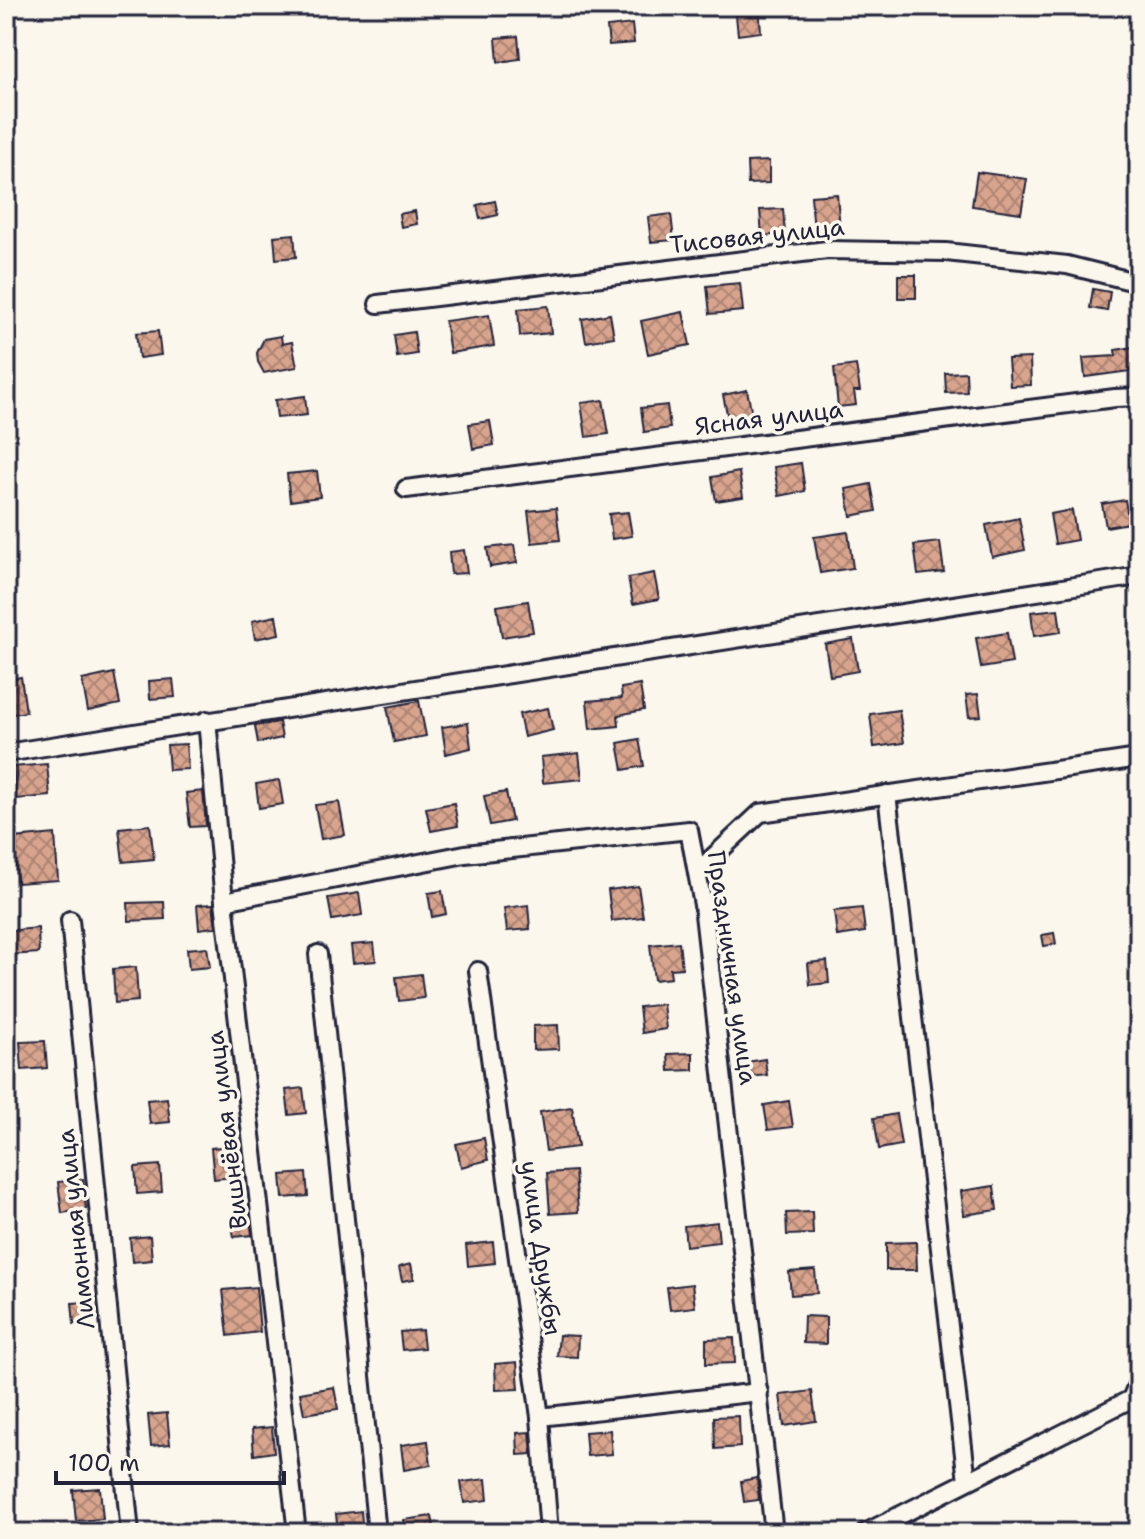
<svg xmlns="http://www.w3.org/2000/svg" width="1145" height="1539" viewBox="0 0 1145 1539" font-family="'Shantell Sans',sans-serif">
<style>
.building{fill:url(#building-cross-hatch);stroke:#22223b;stroke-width:2}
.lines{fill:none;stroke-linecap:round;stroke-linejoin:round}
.minor-casing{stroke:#22223b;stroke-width:22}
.minor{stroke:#fbf7ec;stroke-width:16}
.labels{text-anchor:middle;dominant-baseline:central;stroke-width:7;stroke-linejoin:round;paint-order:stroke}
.street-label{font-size:24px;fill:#22223b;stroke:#fbf7ec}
</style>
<defs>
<pattern id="building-cross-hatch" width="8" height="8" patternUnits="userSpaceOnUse" patternTransform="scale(2)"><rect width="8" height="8" fill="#d8a48d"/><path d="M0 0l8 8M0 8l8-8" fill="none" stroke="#af8574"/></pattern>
</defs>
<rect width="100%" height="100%" fill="#fbf7ec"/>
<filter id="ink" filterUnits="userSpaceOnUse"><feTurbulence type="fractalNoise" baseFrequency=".0125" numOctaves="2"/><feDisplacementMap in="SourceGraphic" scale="16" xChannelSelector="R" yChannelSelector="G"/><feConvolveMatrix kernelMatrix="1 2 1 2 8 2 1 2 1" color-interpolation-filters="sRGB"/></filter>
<g filter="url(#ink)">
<g class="building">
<polygon points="735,6 759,6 761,32 738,35"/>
<polygon points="632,24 634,43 609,45 607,27"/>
<polygon points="518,36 520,59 498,62 496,38"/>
<polygon points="769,161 769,183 748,184 747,162"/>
<polygon points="977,172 1027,179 1021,213 972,206"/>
<polygon points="837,194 840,229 814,231 811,196"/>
<polygon points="495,201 498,215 480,219 477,205"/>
<polygon points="783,209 785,234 762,236 760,210"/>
<polygon points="415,211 417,224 401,227 399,214"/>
<polygon points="671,214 674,240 651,242 648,217"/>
<polygon points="294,234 296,257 276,259 274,236"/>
<rect x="898" y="275" width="18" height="23"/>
<polygon points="740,283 743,311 710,314 707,286"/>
<polygon points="1093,289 1110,292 1107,311 1090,308"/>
<polygon points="548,306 551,333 520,336 518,309"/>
<polygon points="683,312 690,345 648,354 641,321"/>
<polygon points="610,314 614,337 586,342 582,319"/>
<polygon points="489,315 494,346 450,353 445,321"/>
<polygon points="158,331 161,355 139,358 136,333"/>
<polygon points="414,332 417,354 397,357 394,335"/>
<polygon points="281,336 282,344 292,342 297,367 264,373 258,362 257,353 264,339"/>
<polygon points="1134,347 1138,370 1085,377 1083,358 1116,356 1115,350"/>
<polygon points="1030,358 1031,385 1010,386 1008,359"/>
<polygon points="856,365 860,391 854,391 856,405 838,407 834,368"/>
<polygon points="966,372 967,392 946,393 945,373"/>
<polygon points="747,390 753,419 729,423 723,395"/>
<polygon points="305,396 307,415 277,418 275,400"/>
<polygon points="603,400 609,434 586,437 581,403"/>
<polygon points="667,405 670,428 644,432 641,408"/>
<polygon points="490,421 494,445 473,449 469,424"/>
<polygon points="801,463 805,491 779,496 774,467"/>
<polygon points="317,471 320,497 290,501 287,474"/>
<polygon points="739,472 743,497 716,501 712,477"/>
<polygon points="871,484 876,511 851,516 846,489"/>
<polygon points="1125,500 1129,523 1106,527 1102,504"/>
<polygon points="556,508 560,540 532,543 528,511"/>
<polygon points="1072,510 1077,540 1055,544 1050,514"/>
<polygon points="628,512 632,536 612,539 609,514"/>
<polygon points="1019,518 1025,550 992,557 986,525"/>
<polygon points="848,532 853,568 820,573 814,537"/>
<polygon points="940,542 944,572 918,575 914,545"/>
<polygon points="514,545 517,563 490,567 487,548"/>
<polygon points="464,550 467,573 451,574 449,552"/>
<polygon points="654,573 659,599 633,604 628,578"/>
<polygon points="528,601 533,632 502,637 497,606"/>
<polygon points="1058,609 1061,632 1034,636 1031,612"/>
<polygon points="276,616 279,634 255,639 252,621"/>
<polygon points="1007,633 1012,663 981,668 976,638"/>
<polygon points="853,639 858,671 830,676 825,644"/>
<polygon points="114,673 120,704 88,711 82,680"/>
<polygon points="21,677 26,712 6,715 6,680"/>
<polygon points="173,679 175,697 150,699 149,681"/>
<polygon points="640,685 644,710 618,715 619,726 590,729 587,701 622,698 621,688"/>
<polygon points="978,694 981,716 969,717 966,695"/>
<polygon points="419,701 426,736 394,742 387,707"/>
<polygon points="548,708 553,730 524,737 519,714"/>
<polygon points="899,710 904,743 874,747 870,714"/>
<polygon points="279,722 282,738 258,743 255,726"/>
<polygon points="468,723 471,748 446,754 442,727"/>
<polygon points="639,739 644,766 623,770 618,743"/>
<polygon points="186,744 188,769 169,770 167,745"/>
<polygon points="579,753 582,779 543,783 541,757"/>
<polygon points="47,764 50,796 16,799 13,767"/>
<polygon points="279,780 283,804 259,808 256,784"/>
<polygon points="203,791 206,826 190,827 186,793"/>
<polygon points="506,792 512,821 490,825 484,796"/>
<polygon points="339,802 345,835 321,839 315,805"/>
<polygon points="454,803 458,826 431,831 426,808"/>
<polygon points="150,825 154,859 123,862 119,828"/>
<polygon points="55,834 58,880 17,883 14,838"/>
<polygon points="638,886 643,917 612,921 608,890"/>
<polygon points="442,891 446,914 432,917 428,893"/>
<polygon points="359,893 362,915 332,920 328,898"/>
<polygon points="164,902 165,919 129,921 128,903"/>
<polygon points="213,904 216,927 199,929 197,905"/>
<polygon points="528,905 530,929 507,931 504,908"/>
<polygon points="862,908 865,932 837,936 834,911"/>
<polygon points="38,928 39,953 9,955 7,931"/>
<polygon points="1054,933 1056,944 1044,946 1042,935"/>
<polygon points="679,942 682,968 670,969 671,978 654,980 650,945"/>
<polygon points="374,943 376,961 353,963 351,945"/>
<polygon points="207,947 210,967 189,969 187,949"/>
<polygon points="827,961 829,983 810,985 808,963"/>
<polygon points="136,967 138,1001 115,1003 113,969"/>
<polygon points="421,974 424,998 399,1001 396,977"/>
<polygon points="663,1004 666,1029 642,1033 639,1007"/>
<polygon points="558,1025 559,1049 533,1050 533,1026"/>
<polygon points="45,1041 47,1068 22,1070 20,1042"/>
<polygon points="693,1053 693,1070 669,1071 668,1054"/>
<polygon points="765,1059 767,1075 749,1077 747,1062"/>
<polygon points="303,1088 306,1113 289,1115 286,1090"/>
<polygon points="167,1098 170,1122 150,1124 147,1100"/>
<polygon points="789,1101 793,1127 768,1130 764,1105"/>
<polygon points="572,1107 578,1147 546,1151 540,1112"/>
<polygon points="896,1114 901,1145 879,1149 874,1118"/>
<polygon points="484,1138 488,1160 461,1167 456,1144"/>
<polygon points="241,1145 245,1176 214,1179 211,1148"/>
<polygon points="160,1165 162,1192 137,1194 135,1167"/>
<polygon points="575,1171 578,1212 550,1214 547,1173"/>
<polygon points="306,1173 308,1196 283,1198 281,1175"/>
<polygon points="83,1179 86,1209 62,1213 58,1182"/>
<polygon points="994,1186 997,1210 964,1215 961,1191"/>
<polygon points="812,1212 813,1234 787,1235 786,1213"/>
<polygon points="250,1218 252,1235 234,1237 231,1220"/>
<polygon points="717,1222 719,1242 686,1246 684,1226"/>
<polygon points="150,1236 152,1260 132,1262 130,1238"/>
<polygon points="493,1242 495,1263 468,1266 466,1245"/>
<polygon points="916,1242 917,1270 886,1270 886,1243"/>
<polygon points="411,1264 414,1279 402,1281 399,1267"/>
<polygon points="815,1270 817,1293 791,1295 789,1272"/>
<polygon points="692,1284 695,1307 670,1310 667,1287"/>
<polygon points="256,1287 260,1332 228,1336 223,1290"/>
<polygon points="88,1302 90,1323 74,1324 72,1303"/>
<polygon points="804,1316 826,1317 826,1344 803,1343"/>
<polygon points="422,1330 424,1348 402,1350 400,1332"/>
<polygon points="559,1335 578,1336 577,1357 557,1356"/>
<polygon points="734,1338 735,1363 706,1364 706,1339"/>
<polygon points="517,1362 519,1389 496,1390 495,1364"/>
<polygon points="334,1387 338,1409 304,1414 300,1393"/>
<polygon points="812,1391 816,1421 784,1426 780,1395"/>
<polygon points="167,1413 170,1444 151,1446 148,1415"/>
<polygon points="739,1416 740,1447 715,1449 714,1417"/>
<polygon points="272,1427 274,1452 254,1455 252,1429"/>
<polygon points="610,1430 612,1454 587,1456 585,1432"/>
<polygon points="530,1432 532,1454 518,1455 517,1433"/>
<polygon points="428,1441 431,1465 404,1470 401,1445"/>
<polygon points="757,1478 759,1500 744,1502 741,1481"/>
<polygon points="486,1479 488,1500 464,1503 461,1482"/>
<polygon points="100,1488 103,1519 76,1521 73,1490"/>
<polygon points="361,1511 363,1533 338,1533 336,1514"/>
<polygon points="432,1516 435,1533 406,1533 404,1520"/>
</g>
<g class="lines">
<g class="minor-casing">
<g id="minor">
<polyline points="378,304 827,250 946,252 1067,265 1139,283"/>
<polyline points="406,489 1115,398 1139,397"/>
<polyline points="207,720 224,901 297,1533"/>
<polyline points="6,753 1139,576"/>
<polyline points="887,794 967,1481"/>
<polyline points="697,872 760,813 1139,758"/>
<polyline points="224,901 465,854 689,830 703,905 774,1533"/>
<polyline points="70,920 130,1533"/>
<polyline points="318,954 377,1533"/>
<polyline points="478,971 540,1417 549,1533"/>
<polyline points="540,1417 759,1392"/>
<polyline points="865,1533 1131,1399 1139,1380"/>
</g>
</g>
<use href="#minor" class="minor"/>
</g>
</g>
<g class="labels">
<g class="street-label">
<text transform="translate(757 236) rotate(-6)">Тисовая улица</text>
<text transform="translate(769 418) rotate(-7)">Ясная улица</text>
<text transform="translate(732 968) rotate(82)">Праздничная улица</text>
<text transform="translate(227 1130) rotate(-97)">Вишнёвая улица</text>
<text transform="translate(76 1229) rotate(-96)">Лимонная улица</text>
<text transform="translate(541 1248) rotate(82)">улица Дружбы</text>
</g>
</g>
<rect width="1145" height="1539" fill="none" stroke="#fbf7ec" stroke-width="32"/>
<rect x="16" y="16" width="1113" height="1507" fill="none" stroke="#22223b" stroke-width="3" filter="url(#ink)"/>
<path d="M56 1471v12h228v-12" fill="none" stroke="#22223b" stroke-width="4"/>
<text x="68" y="1471" font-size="24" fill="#22223b" stroke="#fbf7ec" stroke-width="6" paint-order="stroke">100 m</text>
</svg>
